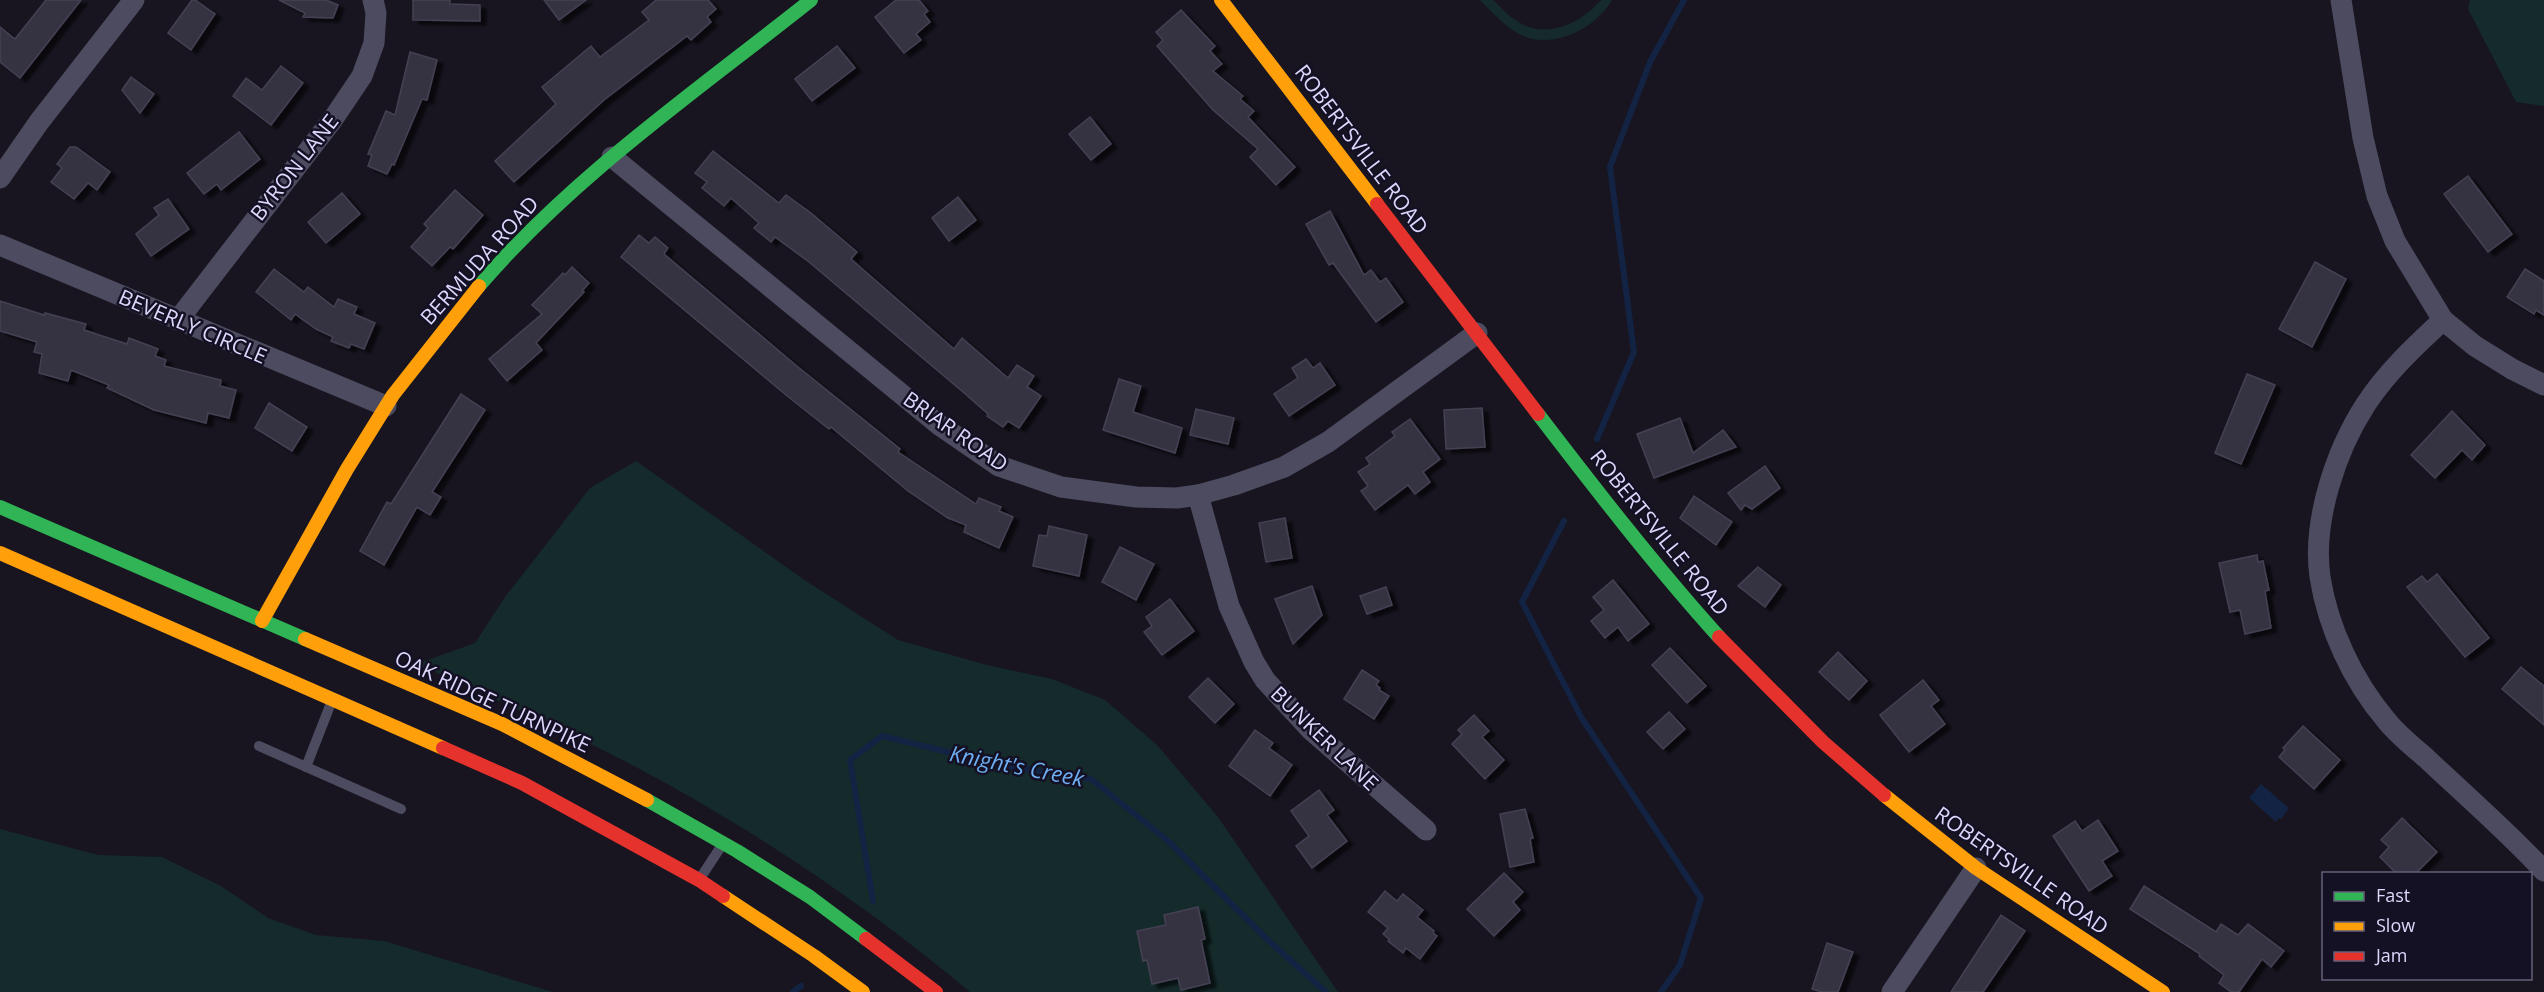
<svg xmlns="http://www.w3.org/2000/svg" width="2544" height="992" viewBox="0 0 2544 992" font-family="'Open Sans',sans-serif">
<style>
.green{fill:#152a2b}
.water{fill:#132343}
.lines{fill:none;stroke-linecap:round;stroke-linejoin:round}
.stream{stroke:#132343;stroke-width:6}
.building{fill:#363342;stroke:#454053;stroke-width:1.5;filter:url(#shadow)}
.lane{stroke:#4d4b60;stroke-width:10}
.street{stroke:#4d4b60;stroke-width:21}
.fast{stroke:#30b455;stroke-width:14}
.slow{stroke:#ff9f0a;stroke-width:14}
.jam{stroke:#e5322d;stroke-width:14}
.labels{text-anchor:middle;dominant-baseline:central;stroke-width:5;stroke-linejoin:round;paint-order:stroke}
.street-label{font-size:21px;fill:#ddd7fc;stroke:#151124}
.water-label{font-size:22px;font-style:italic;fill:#6eaff3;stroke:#151124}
</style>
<defs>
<filter id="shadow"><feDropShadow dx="6" dy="4" stdDeviation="1.5" flood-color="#0009"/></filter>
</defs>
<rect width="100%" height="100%" fill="#181520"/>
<g class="green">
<path d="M1480,0h13c7,6 13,14 21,19 30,22 65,6 87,-19h11c-16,28 -57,49 -89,36 -16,-7 -30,-23 -43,-36z"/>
<polygon points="2470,0 2544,0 2544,106 2516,102 2468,9"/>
<path d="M636,461l170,120 92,59 89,25 65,14 53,21 52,45 61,72 120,175h-368c-112,-94 -241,-179 -371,-244 -60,-30 -121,-56 -182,-84l58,-21 30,-46 85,-109z"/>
<polygon points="0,829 98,855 162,857 221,886 268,918 316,935 384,941 553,992 0,992"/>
</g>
<polygon class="water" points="2261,784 2289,808 2281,819 2279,818 2276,822 2249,798"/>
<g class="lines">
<g class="stream">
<polyline points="1597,439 1634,352 1610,167 1650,62 1684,0"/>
<polyline points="1564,521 1522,602 1581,717 1701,898 1680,965 1661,992"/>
<polyline points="873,901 850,760 882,736 1006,766 1091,779 1167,840 1270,942 1326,992"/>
<polyline points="793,992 801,986"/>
</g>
</g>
<g class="building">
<polygon points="46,0 81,0 20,78 0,62 0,27 15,39"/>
<polygon points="192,0 195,0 215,14 191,50 168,33"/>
<polygon points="279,0 326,0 338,5 333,18 303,17 305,13"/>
<polygon points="413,0 450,0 450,4 480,5 480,21 413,20"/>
<polygon points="544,0 586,0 559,20"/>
<polygon points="656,0 708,0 716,9 707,17 711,22 691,40 687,36 604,100 514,182 495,161 556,104 542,87 591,46 600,57 649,20 642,12"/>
<polygon points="896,0 919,0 928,11 924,14 930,22 916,34 921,40 904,53 875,17"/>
<polygon points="1181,10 1215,46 1210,51 1222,64 1213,71 1243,96 1240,99 1254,111 1248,117 1295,167 1276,185 1250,157 1258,149 1213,110 1157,46 1163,40 1156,32"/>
<polygon points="837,46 855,68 812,101 795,79"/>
<polygon points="410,52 437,60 427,100 422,99 394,165 392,164 387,174 368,166 372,155 368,154 386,111 395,115"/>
<polygon points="281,66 303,83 271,125 233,96 246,78 262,90"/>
<polygon points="131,77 154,94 140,113 122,90"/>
<polygon points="1090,117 1111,144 1091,160 1069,134"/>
<polygon points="239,132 260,159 221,190 217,184 204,194 187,173"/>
<polygon points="70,147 76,147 110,172 97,190 88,183 74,199 51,182 62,168 57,164"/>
<polygon points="713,151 779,203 786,195 811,213 857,252 851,259 954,349 962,338 1008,378 1017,365 1034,376 1027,387 1041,396 1019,428 1008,421 1003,427 987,416 988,414 963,392 809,262 775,237 771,242 754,228 759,223 731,198 724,206 702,188 707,182 695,173"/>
<polygon points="2468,176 2512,234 2488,252 2444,194"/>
<polygon points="455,190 483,215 453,249 450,247 432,266 411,247 428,228 424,224"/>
<polygon points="342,193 360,214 326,243 308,222"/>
<polygon points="958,197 976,220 949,241 932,218"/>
<polygon points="168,199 189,229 151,256 136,234 159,215 154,208"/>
<polygon points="1330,211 1364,275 1371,270 1380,282 1386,278 1403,302 1376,322 1333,263 1329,265 1306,224"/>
<polygon points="639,235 649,243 655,237 668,248 664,254 798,367 900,449 898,452 976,504 979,498 1001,507 999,511 1013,517 999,548 964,532 966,525 948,518 908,491 831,427 829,429 786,395 621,257"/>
<polygon points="2315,262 2346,279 2312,347 2279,329"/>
<polygon points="572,267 589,283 582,291 584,292 536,343 542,350 507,381 489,359 542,314 532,305 563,273 565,275"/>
<polygon points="274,269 304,292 308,287 334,307 338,299 357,307 354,314 375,323 364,349 351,344 349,348 331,341 333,337 316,329 295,314 291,320 256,292"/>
<polygon points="2525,269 2544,281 2544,315 2536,310 2534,314 2507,297"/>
<polygon points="0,301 44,315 45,313 86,324 84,330 127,344 129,338 158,349 155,356 166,360 164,366 221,380 220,386 236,390 229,418 208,413 206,423 154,410 107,388 109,385 71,370 68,381 39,373 42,354 34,352 37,342 0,331"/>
<polygon points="1306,359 1313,368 1320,363 1335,385 1289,416 1274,394 1298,378 1292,368"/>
<polygon points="2247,374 2275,385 2241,464 2215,453"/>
<polygon points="1119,379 1141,386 1133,412 1182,428 1175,453 1103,430"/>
<polygon points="461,394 485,410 432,492 441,497 430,515 417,507 384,565 360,551 387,502 391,504"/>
<polygon points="269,403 307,427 292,451 255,428"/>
<polygon points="1482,408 1485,447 1446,449 1444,410"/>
<polygon points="1196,409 1234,418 1228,444 1190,435"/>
<polygon points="2452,411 2485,445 2472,460 2462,450 2435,478 2411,455"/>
<polygon points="1680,418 1693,453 1723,430 1736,447 1654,478 1637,434"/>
<polygon points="1410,419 1440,459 1423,472 1430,482 1415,494 1408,485 1375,510 1361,491 1368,486 1358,472 1370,464 1366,458 1395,436 1392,432"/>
<polygon points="1765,466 1780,488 1752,509 1745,505 1741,510 1728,493"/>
<polygon points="1694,496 1732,522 1716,545 1680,518"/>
<polygon points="1285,518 1292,558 1266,562 1259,523"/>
<polygon points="1049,526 1087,535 1079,576 1033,566 1039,535 1047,536"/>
<polygon points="1120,547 1154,564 1136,600 1102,582"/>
<polygon points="2257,555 2258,562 2263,561 2269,590 2265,591 2271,628 2245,634 2240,610 2230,612 2219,563"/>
<polygon points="1758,567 1781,585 1765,607 1738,586"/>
<polygon points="2437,574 2489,638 2465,657 2407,587 2422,576 2427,582"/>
<polygon points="1613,580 1649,624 1628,641 1618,627 1605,638 1591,621 1604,610 1593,597"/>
<polygon points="1312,586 1322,615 1293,644 1275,599"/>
<polygon points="1386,587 1392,605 1367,614 1360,596"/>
<polygon points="1170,599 1194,631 1162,655 1144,632 1152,626 1146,617"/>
<polygon points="1670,648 1706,686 1687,703 1652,665"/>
<polygon points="1838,652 1867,681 1849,700 1819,672"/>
<polygon points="2521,667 2544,686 2544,725 2502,689"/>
<polygon points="1362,670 1379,681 1376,685 1380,688 1379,690 1389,696 1374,719 1344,699"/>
<polygon points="1208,678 1234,704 1215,723 1189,697"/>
<polygon points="1923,680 1939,700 1931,706 1945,724 1909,752 1880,715"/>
<polygon points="1669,712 1685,729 1663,749 1647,732"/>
<polygon points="1474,715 1489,731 1482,737 1504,760 1485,779 1452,744 1462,734 1458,730"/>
<polygon points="2303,726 2340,760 2314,789 2279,757 2285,750 2283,748"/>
<polygon points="1255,730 1273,743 1269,748 1292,765 1270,796 1229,766"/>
<polygon points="1319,790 1334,810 1327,815 1347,841 1312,868 1296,846 1309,836 1291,811"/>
<polygon points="1525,809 1533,838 1530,839 1534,862 1510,867 1500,814"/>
<polygon points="2402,818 2437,852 2416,873 2396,873 2380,857 2389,847 2381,840"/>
<polygon points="2098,820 2118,851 2102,861 2112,876 2089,891 2053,836 2075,821 2082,831"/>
<polygon points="1504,873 1523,892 1513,902 1520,910 1494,936 1467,909"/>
<polygon points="2144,886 2216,932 2221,924 2238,935 2248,924 2284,951 2271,967 2262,959 2239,992 2231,992 2219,983 2224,975 2199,956 2200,954 2130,909"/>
<polygon points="1385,891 1397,901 1403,894 1423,910 1417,917 1434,931 1433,933 1437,936 1420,959 1406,948 1403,953 1388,941 1389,939 1383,934 1388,928 1368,912"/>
<polygon points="1198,907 1205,939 1201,940 1210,983 1181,990 1178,978 1152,984 1147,960 1143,961 1137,931 1166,925 1164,915"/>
<polygon points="2001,915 2025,931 1983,992 1951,992"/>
<polygon points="1827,943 1853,952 1838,992 1822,992 1812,989"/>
</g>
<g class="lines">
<g class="lane">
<polyline points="259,746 401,809"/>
<polyline points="306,767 331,703"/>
<polyline points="701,877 722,845"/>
</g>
<g class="street">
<polyline points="2341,0 2363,138 2377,196 2395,241 2443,320 2475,346 2512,369 2544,385"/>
<polyline points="612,157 938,424 999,466 1061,487 1136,497 1177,498 1198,495 1234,485 1284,467 1328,442 1477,333"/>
<polyline points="0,178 39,122 134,0"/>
<polyline points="0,245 386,406"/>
<polyline points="178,320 333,119 362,76 374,43 376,13 373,0"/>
<path d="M2443,320c-28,26 -56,52 -77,84 -30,46 -54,117 -46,173 8,51 33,104 66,143 11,14 26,26 40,38 39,37 81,73 118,113"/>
<polyline points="1198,495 1229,606 1254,662 1265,680 1310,729 1426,830"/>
<polyline points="1892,992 1976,868"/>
</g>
<g class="fast">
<path d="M479,286c94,-110 219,-196 332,-286"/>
<path d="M1538,414c59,77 117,152 181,223"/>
<polyline points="0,507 305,639"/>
<polyline points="647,800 737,851 810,897 866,939"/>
</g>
<g class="slow">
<polyline points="1221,0 1377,204"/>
<polyline points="0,553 443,748"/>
<polyline points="262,621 347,469 393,395 479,286"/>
<polyline points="305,639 502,724 647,800"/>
<polyline points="1884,795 1976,868 2163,992"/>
<polyline points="723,896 814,956 863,992"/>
</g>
<g class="jam">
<polyline points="1377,204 1538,414"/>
<polyline points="1719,637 1823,742 1884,795"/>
<polyline points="443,748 522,783 699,880 723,896"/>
<polyline points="866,939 936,992"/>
</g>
</g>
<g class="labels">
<g class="street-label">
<text transform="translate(1362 149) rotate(53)">ROBERTSVILLE ROAD</text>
<text transform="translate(294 167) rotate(-52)">BYRON LANE</text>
<text transform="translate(479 260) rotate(-48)">BERMUDA ROAD</text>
<text transform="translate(193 326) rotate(23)">BEVERLY CIRCLE</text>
<text transform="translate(956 431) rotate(35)">BRIAR ROAD</text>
<text transform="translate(1660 532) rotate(51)">ROBERTSVILLE ROAD</text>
<text transform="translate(493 701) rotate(25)">OAK RIDGE TURNPIKE</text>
<text transform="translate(1325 738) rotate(44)">BUNKER LANE</text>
<text transform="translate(2022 870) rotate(35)">ROBERTSVILLE ROAD</text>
</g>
<g class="water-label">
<text transform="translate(1017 765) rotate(11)">Knight's Creek</text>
</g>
</g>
<rect x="2322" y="872" width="210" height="108" fill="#151124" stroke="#65607a" stroke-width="1.5"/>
<rect x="2334" y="892" width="30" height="9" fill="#30b455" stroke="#65607a" stroke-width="1.5"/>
<text x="2376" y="902" font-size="18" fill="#ddd7fc">Fast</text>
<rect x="2334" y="922" width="30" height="9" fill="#ff9f0a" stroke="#65607a" stroke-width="1.5"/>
<text x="2376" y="932" font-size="18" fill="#ddd7fc">Slow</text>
<rect x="2334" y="952" width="30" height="9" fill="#e5322d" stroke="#65607a" stroke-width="1.5"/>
<text x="2376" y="962" font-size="18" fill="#ddd7fc">Jam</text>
</svg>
